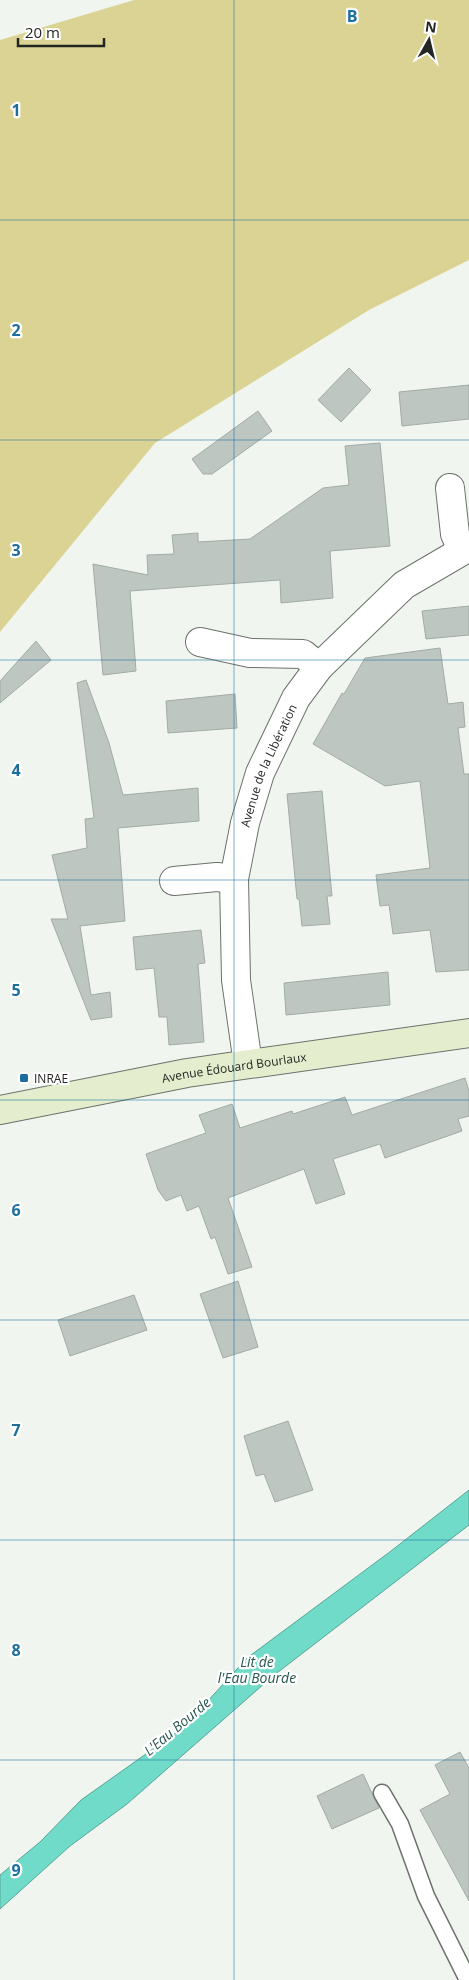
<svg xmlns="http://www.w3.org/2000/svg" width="469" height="1980" viewBox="0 0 469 1980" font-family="'Open Sans',sans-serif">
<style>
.green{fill:#dbd394}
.water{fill:#70dbc9;stroke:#59a597}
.building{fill:#bdc6c1;stroke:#a2aba6}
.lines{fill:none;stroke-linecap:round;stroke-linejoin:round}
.lane-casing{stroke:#6c726b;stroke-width:19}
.street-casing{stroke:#6c726b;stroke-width:30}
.secondary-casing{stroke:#6c726b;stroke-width:30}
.lane{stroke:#fff;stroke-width:16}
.street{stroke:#fff;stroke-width:28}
.secondary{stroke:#e4edcd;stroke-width:28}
.grid{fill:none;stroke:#1c6e9f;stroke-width:1;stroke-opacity:0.55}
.poi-dot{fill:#1c6e9f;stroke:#fff;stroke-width:2}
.labels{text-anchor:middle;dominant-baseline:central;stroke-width:4.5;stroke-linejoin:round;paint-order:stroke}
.street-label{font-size:12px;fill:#242623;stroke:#fff}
.poi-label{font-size:12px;fill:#242623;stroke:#fff;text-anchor:start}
.water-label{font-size:14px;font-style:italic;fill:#27564e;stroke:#fff}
.grid-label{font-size:16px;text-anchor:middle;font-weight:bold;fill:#1c6e9f;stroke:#fff;stroke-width:4.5;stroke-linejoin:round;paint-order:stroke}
</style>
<rect width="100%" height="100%" fill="#f0f6ef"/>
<polygon class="green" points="134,0 469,0 469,260 369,310 155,443 0,632 0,40"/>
<polygon class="water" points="469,1490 469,1525 273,1676 127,1804 70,1846 0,1909 0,1875 40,1842 81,1800 184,1727 247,1658 391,1551"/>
<g class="building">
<polygon points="349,368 371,390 341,422 318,400"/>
<polygon points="469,385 469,419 402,426 399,392"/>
<polygon points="258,411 272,431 212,474 203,474 192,459"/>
<polygon points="380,443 390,546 330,551 333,598 281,603 280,580 130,591 136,671 103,675 93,564 148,575 147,555 174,554 172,535 198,533 198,542 250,539 323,488 349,485 345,446"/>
<polygon points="469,606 469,635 426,639 422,611"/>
<polygon points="36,641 51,660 0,703 0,681"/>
<polygon points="440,648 448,704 463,702 465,727 458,728 464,774 469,774 469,970 436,972 430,930 393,934 389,905 380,906 376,875 430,868 420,781 385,786 313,744 342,693 344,694 365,658"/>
<polygon points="86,680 109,743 123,795 198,788 199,821 118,828 125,921 80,926 91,995 110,992 112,1017 91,1020 51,919 68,919 52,855 87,848 85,819 94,818 77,683"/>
<polygon points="235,694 237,728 168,733 166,701"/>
<polygon points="322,791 332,896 327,896 330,924 302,926 299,899 297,899 287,794"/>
<polygon points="201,930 205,963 198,964 204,1042 169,1045 167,1017 159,1017 154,968 136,970 133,937"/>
<polygon points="388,972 390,1005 286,1015 284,983"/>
<polygon points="465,1078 469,1091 469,1116 458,1119 462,1131 385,1158 380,1144 333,1159 345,1194 316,1204 304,1169 228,1198 252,1267 228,1274 215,1237 211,1239 199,1206 187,1211 181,1195 166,1201 158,1190 146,1154 206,1133 199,1115 232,1104 240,1128 292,1111 293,1114 345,1097 352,1115"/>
<polygon points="238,1281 258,1347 223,1358 200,1294"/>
<polygon points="134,1295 147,1330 70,1356 58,1320"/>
<polygon points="288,1421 313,1490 275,1502 264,1474 256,1476 244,1436"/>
<polygon points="460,1752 469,1768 469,1901 420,1810 450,1794 435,1765"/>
<polygon points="363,1774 379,1808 332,1829 317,1796"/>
</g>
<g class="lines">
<g class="lane-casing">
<polyline id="lane" points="382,1793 400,1824 426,1896 468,1980"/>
</g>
<g class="street-casing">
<g id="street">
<polyline points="450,488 455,534 462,550"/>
<polyline points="200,642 250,653 303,654 319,667"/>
<polyline points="174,881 217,877 234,879"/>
<path id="s1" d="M248,1064l-12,-84 -2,-101 11,-56 15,-50 36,-75 23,-31 85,-82 65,-38"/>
</g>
</g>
<g class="secondary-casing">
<g id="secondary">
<path id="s2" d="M0,1110l187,-37 282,-40"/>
</g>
</g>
<use href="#lane" class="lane"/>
<use href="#street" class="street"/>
<use href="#secondary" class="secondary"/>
</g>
<path class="grid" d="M234,0v1980M0,220h469M0,440h469M0,660h469M0,880h469M0,1100h469M0,1320h469M0,1540h469M0,1760h469"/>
<rect class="poi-dot" x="19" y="1073" width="10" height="10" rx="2.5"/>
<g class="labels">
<g class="street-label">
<text stroke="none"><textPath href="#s1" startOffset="305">Avenue de la Libération</textPath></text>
<text stroke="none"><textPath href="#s2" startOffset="238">Avenue Édouard Bourlaux</textPath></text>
</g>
<g class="poi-label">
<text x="34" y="1078">INRAE</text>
</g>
<g class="water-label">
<text x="257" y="1661">Lit de<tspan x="257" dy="16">l'Eau Bourde</tspan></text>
<text transform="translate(177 1726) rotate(-40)">L'Eau Bourde</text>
</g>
</g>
<g class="grid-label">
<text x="352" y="22">B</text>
<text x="16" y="116">1</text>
<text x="16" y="336">2</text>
<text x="16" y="556">3</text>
<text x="16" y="776">4</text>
<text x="16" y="996">5</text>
<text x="16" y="1216">6</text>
<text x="16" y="1436">7</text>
<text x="16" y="1656">8</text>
<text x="16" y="1876">9</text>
</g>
<g transform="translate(429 40) rotate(8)" stroke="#ffffff" stroke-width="4" paint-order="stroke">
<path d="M0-4L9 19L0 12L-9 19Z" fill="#242623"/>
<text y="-8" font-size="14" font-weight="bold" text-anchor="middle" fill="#242623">N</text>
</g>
<path d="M18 38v8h86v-8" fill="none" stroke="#242623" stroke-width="2.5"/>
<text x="25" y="38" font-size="15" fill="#242623" stroke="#ffffff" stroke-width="4" paint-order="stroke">20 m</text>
</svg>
